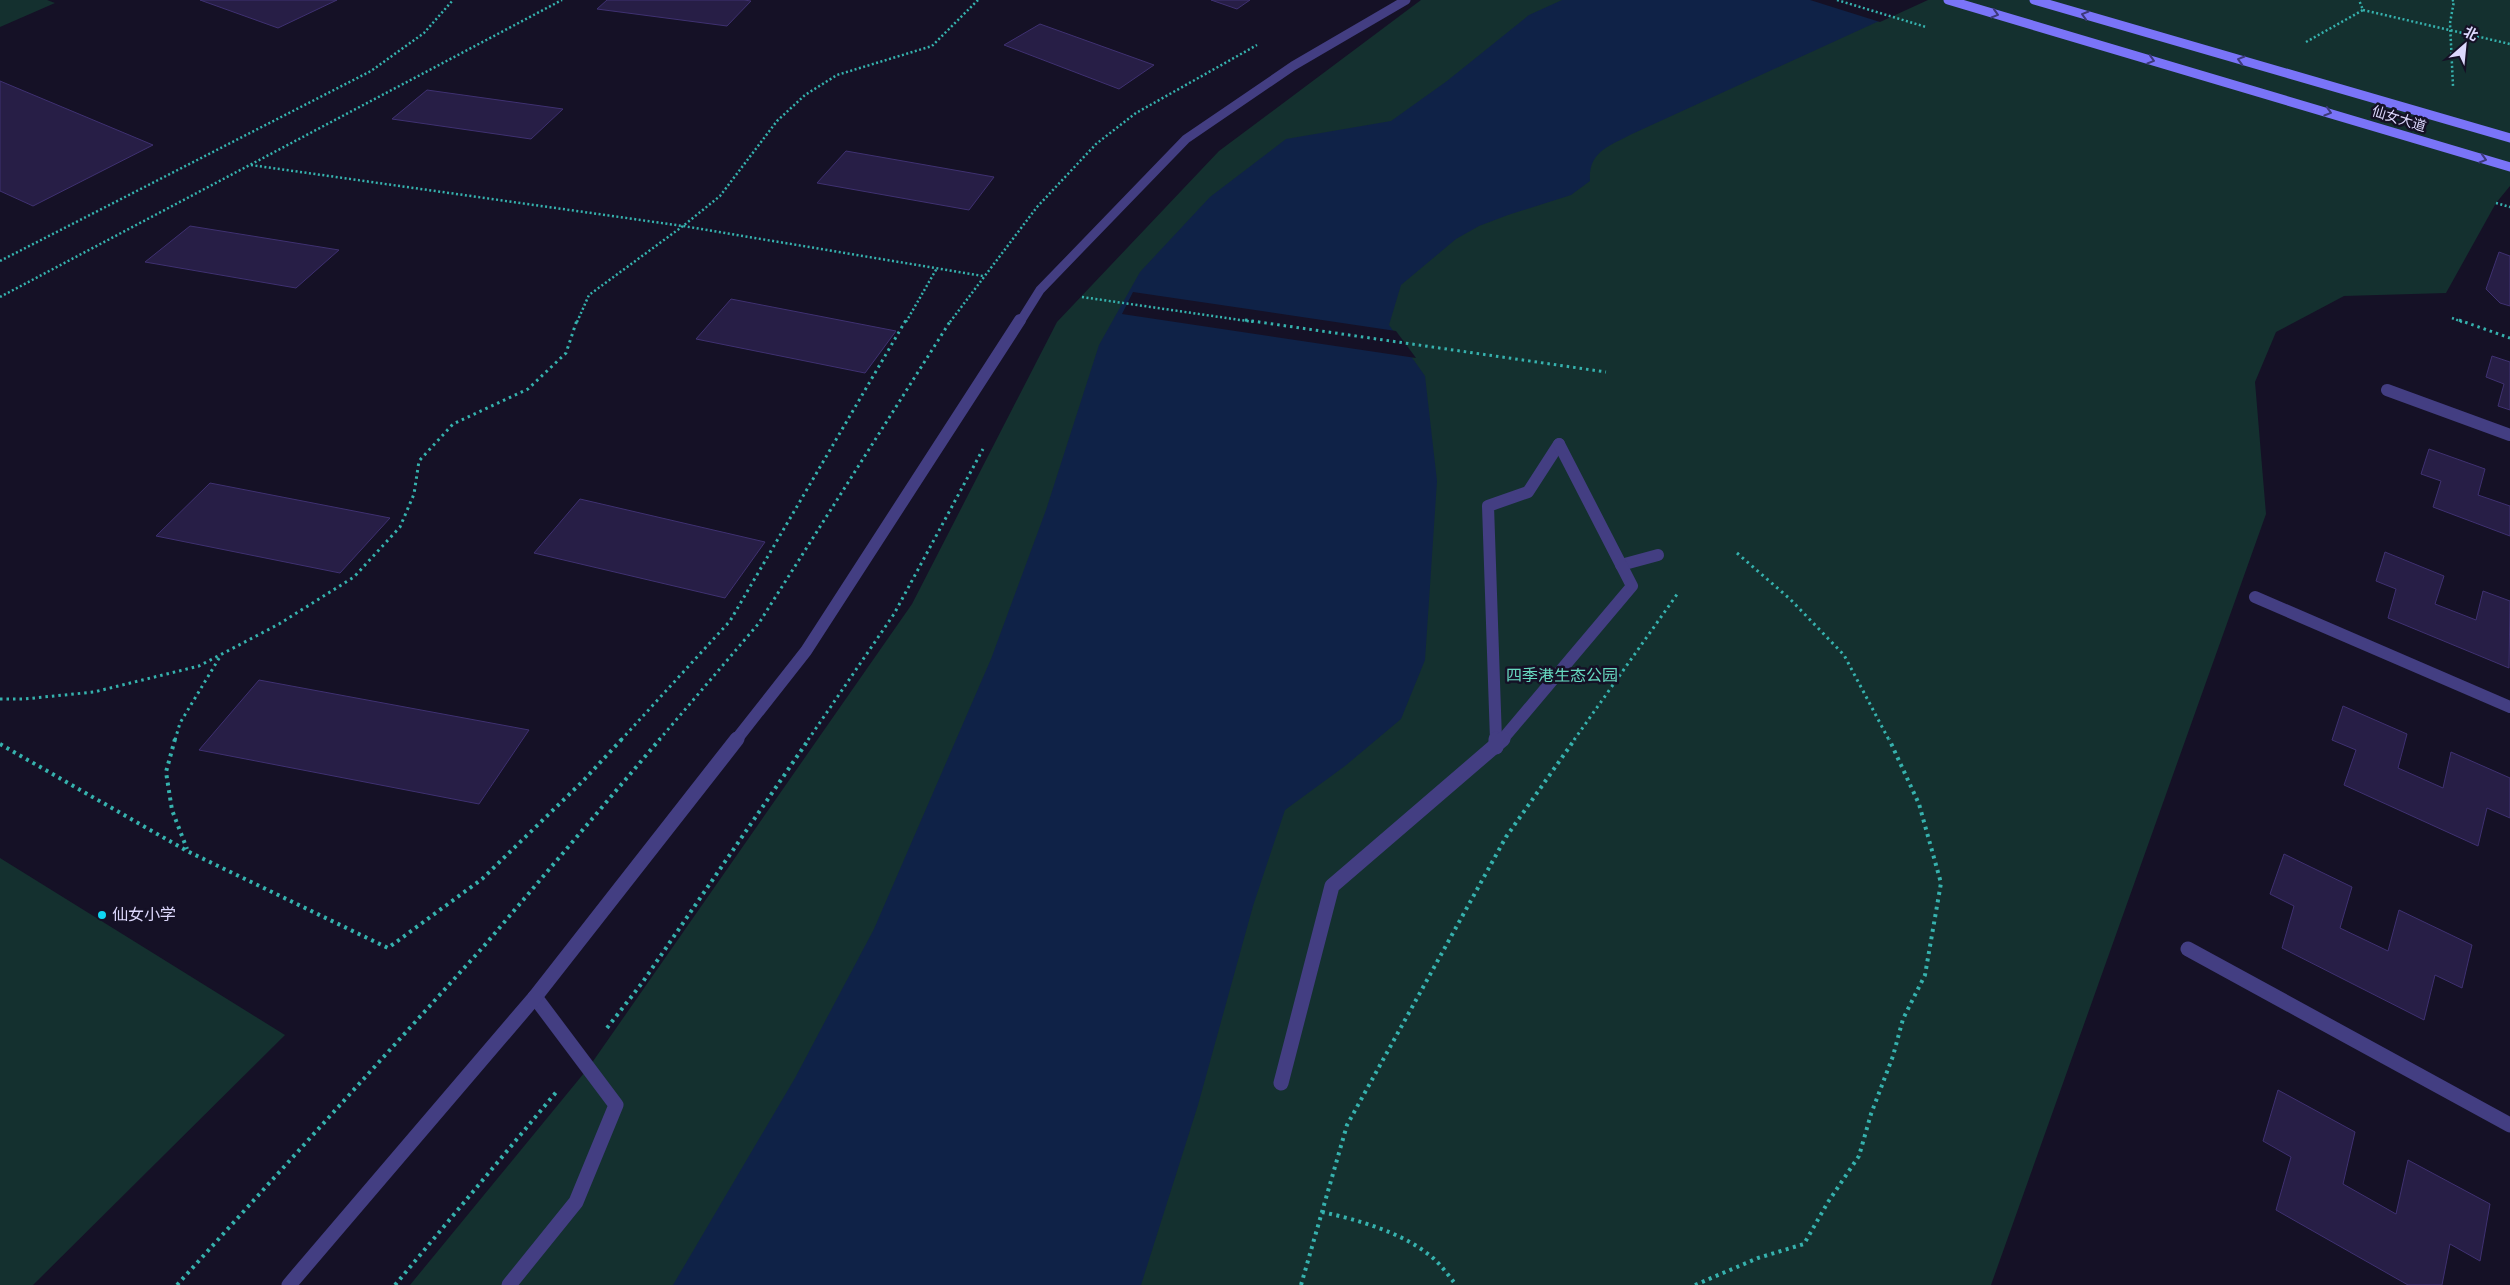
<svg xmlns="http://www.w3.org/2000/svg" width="2510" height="1285" viewBox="0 0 2510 1285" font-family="'Sofia Sans Condensed','Noto Sans SC',sans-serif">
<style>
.green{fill:#14302f}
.water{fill:#0f2247}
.pier{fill:#151126}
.building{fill:#271e46;stroke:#3f3171}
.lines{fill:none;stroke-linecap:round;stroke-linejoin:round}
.path-far2{stroke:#36b2ae;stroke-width:2.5;stroke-dasharray:2 2.5;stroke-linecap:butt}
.path-far1{stroke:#36b2ae;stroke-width:3;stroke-dasharray:2.5 4;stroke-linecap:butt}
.path{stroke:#36b2ae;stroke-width:4;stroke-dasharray:3 4.5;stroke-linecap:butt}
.pedestrian-far1{stroke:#433e82;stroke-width:12}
.pedestrian{stroke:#433e82;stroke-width:15}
.minor-far2{stroke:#433e82;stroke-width:9}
.minor-far1{stroke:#433e82;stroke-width:12}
.minor{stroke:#433e82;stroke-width:15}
.secondary{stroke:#7a74f8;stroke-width:9}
.oneway{stroke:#3d397a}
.poi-dot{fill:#0fd6f2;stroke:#151126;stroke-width:2}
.labels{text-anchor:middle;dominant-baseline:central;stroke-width:5;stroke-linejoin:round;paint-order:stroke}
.far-street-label{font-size:14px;fill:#ddd8fd;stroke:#151126}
.park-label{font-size:16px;fill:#67dac0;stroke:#151126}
.poi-label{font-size:16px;fill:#ddd8fd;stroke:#151126;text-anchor:start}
</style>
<rect width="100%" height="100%" fill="#151126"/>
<g class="green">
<polygon points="0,0 47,0 55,3 0,27"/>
<polygon points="1421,0 2510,0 2510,186 2496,203 2446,293 2344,296 2276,332 2255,382 2266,514 1991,1285 410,1285 589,1067 912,604 1057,322 1219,151"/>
<polygon points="0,858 285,1035 33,1285 0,1285"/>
</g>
<path class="water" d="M1562,0h363l-293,134c-22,12 -44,17 -42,47l-19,14 -63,20 -29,11 -23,13 -55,46 -12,40 36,51 12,105 -12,179 -24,59 -56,47 -60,44 -32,96 -55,199 -57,180h-468l122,-207 79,-149 117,-270 55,-149 53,-165 41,-73 70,-75 76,-58 105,-18 56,-40 82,-66z"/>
<g class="pier">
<polygon points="1810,0 1928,0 1880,22"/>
<polygon points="1133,292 1396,331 1416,358 1122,314"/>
</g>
<g class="building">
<polygon points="200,0 337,0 278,28"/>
<polygon points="607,0 744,0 751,1 727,26 597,9"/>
<polygon points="1211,0 1250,0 1237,9"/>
<polygon points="1040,24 1154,65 1119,89 1004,45"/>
<polygon points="0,81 153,145 33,206 0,191"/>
<polygon points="427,90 563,109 531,139 392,119"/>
<polygon points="846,151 994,177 969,210 817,183"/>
<polygon points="190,226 339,250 296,288 145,262"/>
<polygon points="2499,252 2510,256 2510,306 2500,303 2486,289"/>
<polygon points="731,299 896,331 865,373 696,339"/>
<polygon points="2492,356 2510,362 2510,410 2498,406 2504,384 2486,377"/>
<polygon points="2429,449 2485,469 2478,495 2510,506 2510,536 2433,507 2441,481 2421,474"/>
<polygon points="210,483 390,518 340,573 156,536"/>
<polygon points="580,499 765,542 725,598 534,553"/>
<polygon points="2385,552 2444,576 2435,604 2476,620 2483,591 2510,601 2509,668 2388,618 2396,589 2376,581"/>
<polygon points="259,680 529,730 479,804 199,750"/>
<polygon points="2343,706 2407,734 2398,768 2443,788 2451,752 2510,778 2510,818 2487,808 2478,846 2344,785 2356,750 2332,740"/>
<polygon points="2284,854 2352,887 2340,928 2388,951 2399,910 2472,945 2462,988 2435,975 2424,1020 2282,948 2294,906 2270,894"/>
<polygon points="2278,1090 2355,1132 2343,1184 2396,1214 2408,1160 2490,1204 2480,1261 2450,1244 2442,1285 2408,1285 2276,1210 2291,1157 2263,1141"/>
</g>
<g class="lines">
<g class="path-far2">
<polyline points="978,0 932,46 837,75 805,95 777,121 720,196 683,226 983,276"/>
<polyline points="1837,0 1926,27"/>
<polyline points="2452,0 2454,1 2450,23 2453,86"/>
<polyline points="2363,10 2510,44"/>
<polyline points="2306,42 2363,10 2359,0"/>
<polyline points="251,165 683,226"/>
<polyline points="2496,203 2510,207"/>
<polyline points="0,261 371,71 424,33 453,0"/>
<polyline points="0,297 562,0"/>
<polyline points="1082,297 1254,322"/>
<polyline points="2452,318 2462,322"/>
<polyline points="577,322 589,295 683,226"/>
<polyline points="906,322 937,268"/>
<polyline points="950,322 1037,207 1096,144 1136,113 1257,45"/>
</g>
<g class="path-far1">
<polyline points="1245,320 1606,372"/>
<polyline points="2459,320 2510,338"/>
<polyline points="1737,553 1790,599 1844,655 1889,740"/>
<polyline points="0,699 24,699 94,692 199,666 279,624 354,577 400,527 414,494 419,461 453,424 528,389 566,353 577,320"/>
<polyline points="175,740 180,723 221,655"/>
<polyline points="621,740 730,621 906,320"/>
<polyline points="659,740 759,623 951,320"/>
<polyline points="808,740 894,614 983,449"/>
<polyline points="1574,740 1678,593"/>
</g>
<g class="path">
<polyline points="175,739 166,772 172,810 187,849"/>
<polyline points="0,744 187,851 388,948 482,879 583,781 622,739"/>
<polyline points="607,1028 642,983 809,739"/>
<path d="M1322,1212c37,8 82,21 111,46 9,8 16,18 23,27"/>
<polyline points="177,1285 484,946 660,739"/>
<polyline points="395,1285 558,1090"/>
<polyline points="1301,1285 1347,1125 1506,837 1575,739"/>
<polyline points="1695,1285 1758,1258 1804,1244 1828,1202 1859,1156 1871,1114 1893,1056 1903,1019 1925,975 1941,883 1919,804 1889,739"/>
</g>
<g class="pedestrian-far1">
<polyline points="1621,565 1658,555"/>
<polyline points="1496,740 1488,506 1528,492 1559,444"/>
<polyline points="1502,740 1632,586 1559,444"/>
</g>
<g class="pedestrian">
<polyline points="1496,739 1496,747"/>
<polyline points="1281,1083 1332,886 1503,739"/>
<polyline points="509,1285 576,1202 616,1105 535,997"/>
</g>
<polyline class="minor-far2" points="1020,322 1040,290 1186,139 1293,66 1406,0"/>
<g class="minor-far1">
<polyline points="2387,390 2510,435"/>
<polyline points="2255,597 2510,707"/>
<polyline points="736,740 806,651 1020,320"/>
</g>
<g class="minor">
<polyline points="2188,949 2510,1125"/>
<polyline points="289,1285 535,997 737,739"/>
</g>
<g class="secondary">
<polyline points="1948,0 2510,167"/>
<polyline points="2034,0 2510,138"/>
</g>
</g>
<defs><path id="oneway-chevron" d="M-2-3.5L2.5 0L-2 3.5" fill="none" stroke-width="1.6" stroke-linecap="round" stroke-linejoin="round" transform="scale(1.25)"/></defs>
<g class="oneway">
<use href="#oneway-chevron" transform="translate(1995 14) rotate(17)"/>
<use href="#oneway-chevron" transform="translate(2085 15) rotate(-164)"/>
<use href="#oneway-chevron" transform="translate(2151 60) rotate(17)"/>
<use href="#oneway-chevron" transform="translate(2241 60) rotate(-164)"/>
<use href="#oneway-chevron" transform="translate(2328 112) rotate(17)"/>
<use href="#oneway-chevron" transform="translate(2483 159) rotate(17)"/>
</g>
<circle class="poi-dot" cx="102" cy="915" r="5"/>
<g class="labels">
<g class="far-street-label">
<text transform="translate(2399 119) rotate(17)">仙女大道</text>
</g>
<g class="park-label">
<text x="1562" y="676">四季港生态公园</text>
</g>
<g class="poi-label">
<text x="112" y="915">仙女小学</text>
</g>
</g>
<g transform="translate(2465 45) rotate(27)" stroke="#151126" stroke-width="4" paint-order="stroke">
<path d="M0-4L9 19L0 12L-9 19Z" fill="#ddd8fd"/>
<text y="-8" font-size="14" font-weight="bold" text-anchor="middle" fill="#ddd8fd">北</text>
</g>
</svg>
